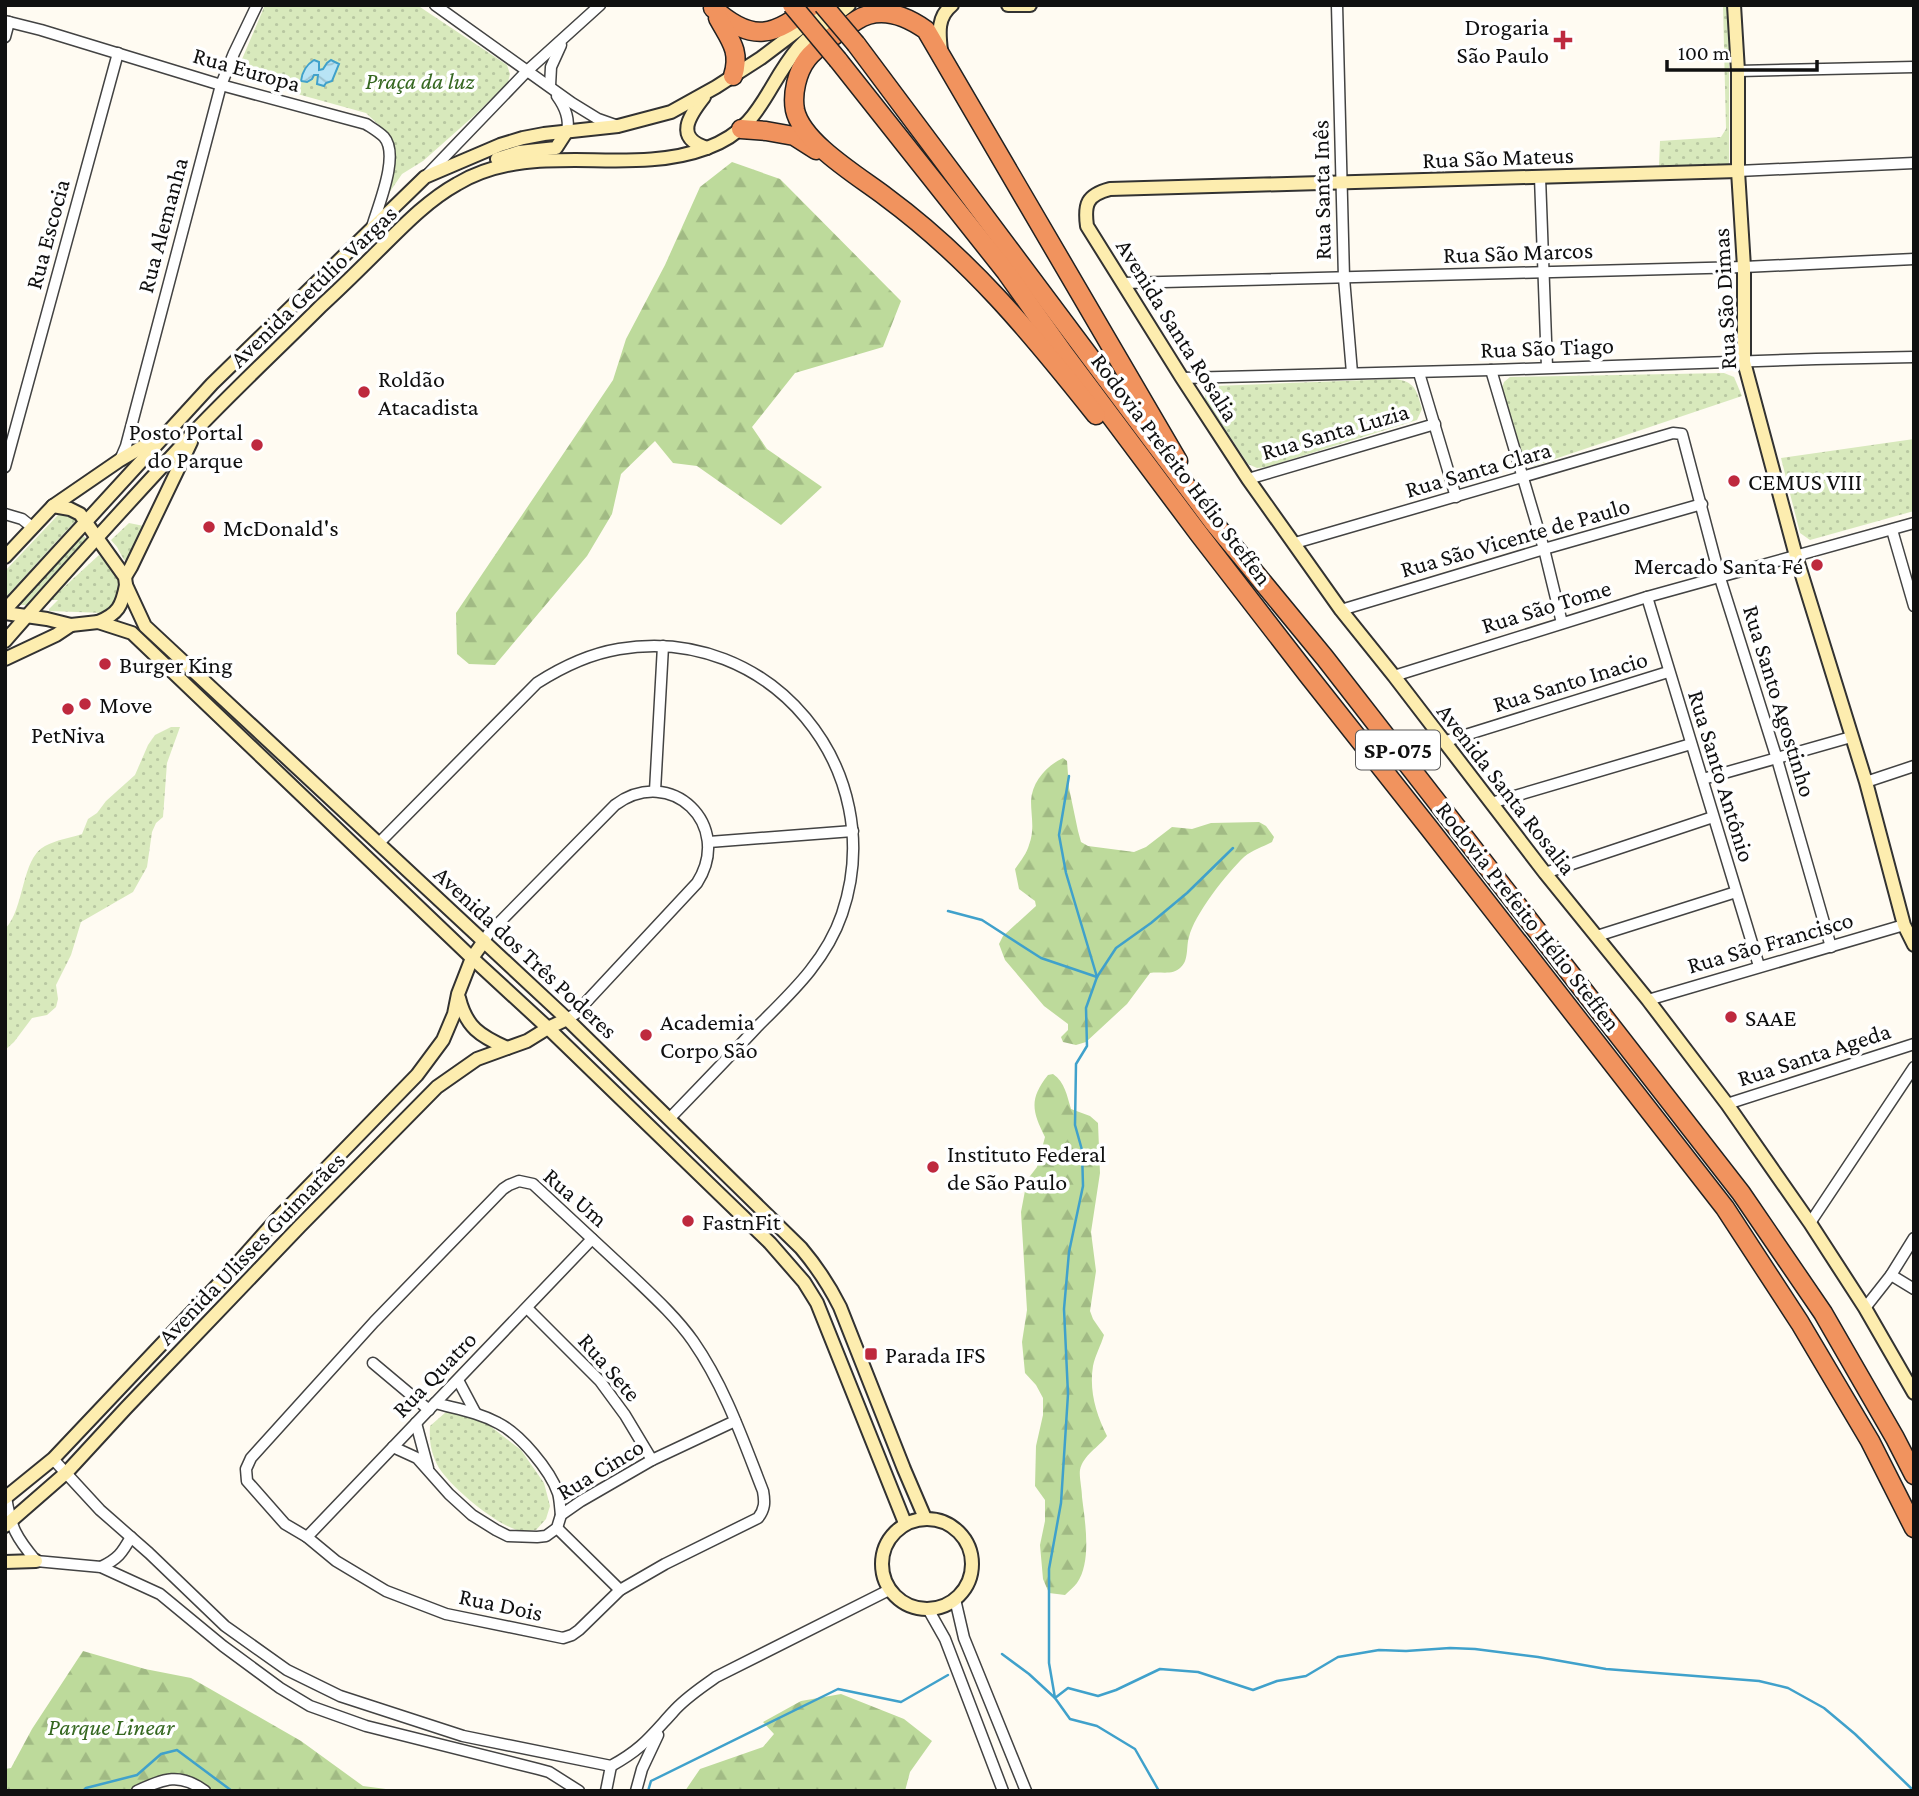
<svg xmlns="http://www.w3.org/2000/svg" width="1919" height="1796" viewBox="0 0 1919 1796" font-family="'Crimson Pro',serif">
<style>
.grass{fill:url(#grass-dots)}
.forest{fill:url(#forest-firs)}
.water{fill:url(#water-waves);stroke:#40a1cb;stroke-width:2}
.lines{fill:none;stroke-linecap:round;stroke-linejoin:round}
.stream{stroke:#40a1cb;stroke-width:2.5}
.street-casing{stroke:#434343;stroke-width:13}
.secondary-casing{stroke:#323232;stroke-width:16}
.highway-casing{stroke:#212121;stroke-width:21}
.street{stroke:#fff;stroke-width:10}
.secondary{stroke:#fdedaf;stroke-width:12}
.highway{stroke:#f1935e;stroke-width:18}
.highway-bridge-casing{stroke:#212121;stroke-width:21;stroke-linecap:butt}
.highway-bridge{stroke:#f1935e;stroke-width:18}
.poi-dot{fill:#be293e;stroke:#fff;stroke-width:2.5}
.labels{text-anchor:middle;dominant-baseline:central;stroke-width:7;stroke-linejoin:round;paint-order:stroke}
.shield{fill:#fff;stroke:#585858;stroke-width:2}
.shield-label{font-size:23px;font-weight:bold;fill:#101010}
.poi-label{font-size:24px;fill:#101010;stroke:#fff;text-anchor:start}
.street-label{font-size:24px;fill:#101010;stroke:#fff}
.park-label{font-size:24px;font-style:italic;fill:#356720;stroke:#fff}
</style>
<defs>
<pattern id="grass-dots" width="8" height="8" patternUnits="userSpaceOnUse" patternTransform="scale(1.75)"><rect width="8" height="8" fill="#d8e9bc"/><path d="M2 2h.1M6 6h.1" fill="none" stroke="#b8c7a1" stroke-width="1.8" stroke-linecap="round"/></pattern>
<pattern id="forest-firs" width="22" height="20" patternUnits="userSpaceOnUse" patternTransform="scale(1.75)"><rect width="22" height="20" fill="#bdda9b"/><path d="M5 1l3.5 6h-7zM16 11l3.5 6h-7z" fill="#a1ba84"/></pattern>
<pattern id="water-waves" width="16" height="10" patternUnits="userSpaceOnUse" patternTransform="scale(1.75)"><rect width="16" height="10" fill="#b8e4f5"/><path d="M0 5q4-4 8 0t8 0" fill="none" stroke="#9dc3d1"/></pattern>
</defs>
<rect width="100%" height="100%" fill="#fffbf2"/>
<g class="grass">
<polygon points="265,5 417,5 507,65 510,74 508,82 476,114 423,161 402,174 387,196 394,170 395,157 392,142 384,130 366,113 243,79 237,71"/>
<polygon points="1723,5 1729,5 1729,164 1659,166 1660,141 1721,137 1726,129"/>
<polygon points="1724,373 1734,377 1742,396 1534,466 1524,461 1502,388 1504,382 1510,377"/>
<path d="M1395,379c20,2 22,12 27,30l-5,11 -150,47 -10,1 -9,-4 -43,-65 1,-7 9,-6z"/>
<polygon points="1914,439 1914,511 1810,540 1800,533 1781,458"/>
<polygon points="65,513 77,519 5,598 5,571 58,515"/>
<polygon points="129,523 144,526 129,559 124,560 117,547 111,540"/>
<polygon points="82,536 85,537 87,541 30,605 19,605"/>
<path d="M99,555c20,23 32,33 6,58l-56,-2v-2l9,-9h-8z"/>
<path d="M171,727h9l-13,36 -4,54 -7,6 -4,9 -5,35 -14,25 -52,30 -10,33 -15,30 2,14 -2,8 -9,8 -15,3 -18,24 -9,8v-121c20,-20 16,-71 40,-83 11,-6 25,-8 37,-12l6,-15 9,-6 9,-12 29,-26 13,-30 7,-10z"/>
<path d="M446,1412l20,1 24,13 31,24 23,33 6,23 -4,13 -10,11c-5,0 -11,2 -16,1 -24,-6 -68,-43 -81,-63 -8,-14 -10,-27 -9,-42z"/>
</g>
<g class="forest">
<polygon points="732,162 780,179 901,301 883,347 795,373 752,427 767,449 822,487 781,525 697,466 673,463 655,441 621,474 612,514 587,556 495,665 469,664 457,654 456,613 613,380 626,339 665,265 700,187"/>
<path d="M1063,758l4,3 2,27 9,43 3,11 7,4 46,6 12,-5 26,-20 20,2 19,-6 48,-1 7,4 8,11 -2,5c-9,5 -20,8 -28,15 -17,16 -50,58 -55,80 -3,9 0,23 -8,30 -9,9 -20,4 -31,6l-23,31 -41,38 -10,3 -13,-3 -2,-5 7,-7v-6l-24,-18 -39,-46 -6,-16 4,-8 33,-30 -1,-5 -16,-12 -4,-20c5,-7 12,-16 14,-24 6,-15 2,-29 2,-44 1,-19 15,-35 32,-43z"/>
<path d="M1053,1074c12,8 14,22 18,35l19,7 8,7 2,50 -9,59 5,39 -6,40 3,8 11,16c-3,10 -9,21 -11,31 -4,25 3,48 14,70 -8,11 -24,19 -27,34 -1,7 2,19 2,27 3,25 10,64 -5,86 -3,4 -8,8 -12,12l-16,-2 -6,-14 -3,-34 5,-24v-21l-10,-14 1,-40 7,-31v-17l-7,-13 -11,-12 -3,-31 5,-32 -6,-98 6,-32 10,-13 8,-30c-13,-26 -16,-38 3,-62z"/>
<polygon points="83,1651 145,1669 191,1678 301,1741 363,1786 401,1791 209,1791 183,1777 133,1791 5,1791 5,1769 11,1768 32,1729"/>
<polygon points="841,1694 904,1719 932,1741 910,1772 905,1791 685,1791 700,1769 763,1747 774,1734 763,1722 801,1701"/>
</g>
<path class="water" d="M314,60l5,2v8l4,-1 4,-6 4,-3 8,4 -7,17 -6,2 -2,3 -7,-2 1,-9h-4l-2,4 -5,3 -6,-1c1,-9 5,-16 13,-21z"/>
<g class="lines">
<g class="stream">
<polyline points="1069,776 1059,835 1066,873 1097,977"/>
<polyline points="948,911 982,920 1041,958 1097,977"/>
<polyline points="1002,1654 1029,1674 1055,1698 1049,1663 1049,1569 1061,1503 1068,1394 1064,1309 1069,1252 1083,1186 1082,1150 1075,1125 1076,1064 1087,1046 1086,1008 1097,977 1116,948 1151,923 1187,893 1233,848"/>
<polyline points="83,1791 86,1788 137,1775 161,1754 177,1750 232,1791"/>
<polyline points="648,1791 651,1781 838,1689 901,1702 948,1675"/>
<polyline points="1159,1791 1135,1749 1097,1726 1070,1719 1055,1698 1068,1688 1098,1696 1116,1690 1160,1669 1198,1672 1253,1690 1277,1681 1306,1676 1338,1657 1379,1650 1406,1651 1450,1648 1475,1649 1538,1657 1606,1669 1759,1681 1788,1688 1824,1708 1855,1734 1914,1791"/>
</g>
<g class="street-casing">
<g id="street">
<polyline points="435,5 572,103 598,119 615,125"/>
<polyline points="1337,5 1344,278 1352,373"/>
<path d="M5,21l36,9 180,55 145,39c6,4 13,8 18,13 16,18 -6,69 -12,90"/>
<polyline points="5,37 9,22"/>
<polyline points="1738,71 1914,67"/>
<polyline points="550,86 551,67 561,45"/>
<path d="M557,96c8,11 13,22 10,35"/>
<polyline points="1738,171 1914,163"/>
<polyline points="428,174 527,71 600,5"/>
<polyline points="1540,177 1547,367"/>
<polyline points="1123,283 1744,267 1914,259"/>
<polyline points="1491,370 1544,549 1562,623"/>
<polyline points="1419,373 1456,497"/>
<polyline points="1182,378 1491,370 1816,359 1914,357"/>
<polyline points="120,460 126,446 221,85 234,53 257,5"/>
<polyline points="5,467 118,53"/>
<polyline points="1248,479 1435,424"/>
<polyline points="5,514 22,519 32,527"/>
<polyline points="1892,530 1914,606"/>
<polyline points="1295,543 1673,433 1682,434 1720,578 1777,759 1831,947"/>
<polyline points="1647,597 1759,966"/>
<polyline points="1341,610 1544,549 1702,504"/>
<polyline points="1394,676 1647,597 1914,523"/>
<polyline points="1443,742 1668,672"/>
<polyline points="1703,779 1851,737"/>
<polyline points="1866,782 1914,766"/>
<polyline points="655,791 663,646"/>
<polyline points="1491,803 1691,744"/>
<polyline points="709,842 853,831"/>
<path d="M379,843l158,-160c25,-16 52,-29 82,-34 151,-26 272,121 223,265 -16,47 -51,79 -85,113 -29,31 -58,61 -88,92"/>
<polyline points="1545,873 1713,817"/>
<polyline points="1597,936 1736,892"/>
<path d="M484,941l5,-8 126,-128c56,-41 119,20 82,78l-122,131 -8,5"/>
<polyline points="1648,1000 1904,925"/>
<polyline points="1727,1104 1914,1044"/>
<path d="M519,1181l14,3c33,31 66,61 98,91 22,21 45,42 62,66 32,46 50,99 70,150 2,11 2,18 -5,27l-93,46 -45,26 -41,40 -7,5 -9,3 -117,-24 -60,-23 -50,-30 -29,-24 -22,-13 -38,-43 -1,-12 5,-11 123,-136 129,-133 6,-4z"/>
<polyline points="1810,1223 1914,1067"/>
<polyline points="1891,1275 1914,1289"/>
<polyline points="527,1308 600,1381 625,1415 652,1460"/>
<polyline points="1865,1308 1891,1275 1914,1238"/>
<polyline points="373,1363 429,1410"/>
<polyline points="458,1380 475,1412"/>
<path d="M435,1403c22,6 43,9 63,20 22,11 52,47 60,70 2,7 2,15 3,22"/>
<polyline points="416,1423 428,1468"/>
<polyline points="393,1447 417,1458 449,1494 472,1515 496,1530 508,1536 537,1537 546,1536 557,1528 561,1515 581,1501 652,1460 735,1421"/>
<path d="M53,1459l47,51 49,43 76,73 62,44 53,26 123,40 148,30c31,-17 39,-29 62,-54 12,-14 28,-24 43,-35l173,-87"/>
<path d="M6,1497c5,31 10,40 30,64l65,6 59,27 63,52 57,42 30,18 56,20 172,43 11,3 30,19"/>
<polyline points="557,1528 620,1590"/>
<polyline points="307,1537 592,1239"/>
<path d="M101,1567c17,-8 21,-14 30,-30"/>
<polyline points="955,1599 964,1638 1026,1791"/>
<polyline points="928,1609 945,1639 1003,1791"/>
<path d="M137,1791c27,-12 42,-19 68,0"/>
<polyline points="606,1791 611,1766"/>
<polyline points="636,1791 642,1769 658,1735"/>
</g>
</g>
<g class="secondary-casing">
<g id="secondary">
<polyline points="1008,5 1030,5"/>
<polyline points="1734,5 1738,71 1738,171 1744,267 1744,362 1796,556 1866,782 1904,925 1914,945"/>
<path d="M941,51c-2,-18 -4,-34 11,-46"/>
<path d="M704,97c-15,19 -30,41 3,51"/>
<polyline points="497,159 519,152 556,148 567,131"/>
<path d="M1738,171l-628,18c-23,6 -26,15 -23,37l95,152 66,101 93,131 53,66 151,197 103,127 79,104 83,119 55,85 49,85"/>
<path d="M53,506l17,3 10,5 45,63 1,8 19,41 422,393 234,229c16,19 28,37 39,59l64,162 21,49"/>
<polyline points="5,557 53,506 120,460 159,437"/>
<polyline points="125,577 131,567 191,442"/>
<polyline points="5,610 212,384 425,177 500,145 523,138 544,134 618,126 671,112 716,87 761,58 831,5"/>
<polyline points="5,613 47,619 71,625 98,622 132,633 472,958 548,1028 770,1243 804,1282 817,1303 905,1523"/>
<path d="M98,622c20,-8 24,-16 28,-37"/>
<path d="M5,641c62,-71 126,-141 190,-210 41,-43 84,-83 126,-125 22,-20 43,-41 64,-62 22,-22 45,-45 72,-60 77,-46 170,-6 250,-36 55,-20 58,-61 91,-100 15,-17 34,-29 51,-43"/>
<polyline points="5,659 56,635 71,625"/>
<path d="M459,998c7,29 21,38 48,50"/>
<polyline points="5,1498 53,1459 228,1274 276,1220 417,1075 443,1040 454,1014 458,994 472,958 484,941"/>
<circle cx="927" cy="1564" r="45"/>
<polyline points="5,1526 67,1472 126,1408 300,1226 437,1087 477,1059 527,1041 548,1028 567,1019"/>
<polyline points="5,1562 36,1561"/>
</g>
</g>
<g class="highway-casing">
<g id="highway">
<path d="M713,8c40,36 61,28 100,-3"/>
<path d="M718,18c12,22 23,33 15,58"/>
<polyline points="856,44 1214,523 1325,658 1741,1193 1823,1313 1895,1438 1914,1475"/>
<polyline points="838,60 1006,272 1065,355 1199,534 1308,675 1429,828 1725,1208 1800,1323 1870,1441 1914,1528"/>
<polyline points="741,129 766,131 794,136 816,150"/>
<path d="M1096,415c-65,-82 -126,-156 -210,-218 -26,-20 -84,-54 -91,-87 -3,-16 2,-38 12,-51 9,-12 37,-31 50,-39 24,-15 49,-4 69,10l252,431"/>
</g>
</g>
<use href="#street" class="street"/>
<use href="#secondary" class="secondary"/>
<use href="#highway" class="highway"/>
<g class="highway-bridge-casing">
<g id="highway-bridge">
<polyline points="792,5 838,60"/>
<polyline points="823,5 856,44"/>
</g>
</g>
<use href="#highway-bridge" class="highway-bridge"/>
</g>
<g class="poi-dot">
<path d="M1559.5 29.5h7v7h7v7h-7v7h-7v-7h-7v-7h7z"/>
<circle cx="364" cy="392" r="7"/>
<circle cx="257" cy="445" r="7"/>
<circle cx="1734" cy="481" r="7"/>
<circle cx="209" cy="527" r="7"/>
<circle cx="1817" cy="565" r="7"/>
<circle cx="105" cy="664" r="7"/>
<circle cx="85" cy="704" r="7"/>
<circle cx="68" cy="709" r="7"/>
<circle cx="1731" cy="1017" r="7"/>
<circle cx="646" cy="1035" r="7"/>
<circle cx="933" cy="1167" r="7"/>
<circle cx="688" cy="1221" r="7"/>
<rect x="864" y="1347" width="14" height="14" rx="3.5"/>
</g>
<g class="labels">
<rect class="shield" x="1356" y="730.5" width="84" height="39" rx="5"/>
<g class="shield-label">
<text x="1398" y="750">SP-075</text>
</g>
<g class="poi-label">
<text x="1549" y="26" text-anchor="end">Drogaria<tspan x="1549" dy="28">São Paulo</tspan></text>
<text x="378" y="378">Roldão<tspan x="378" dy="28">Atacadista</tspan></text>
<text x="243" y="431" text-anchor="end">Posto Portal<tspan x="243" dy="28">do Parque</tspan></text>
<text x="1748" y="481">CEMUS VIII</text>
<text x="223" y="527">McDonald's</text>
<text x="1803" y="565" text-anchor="end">Mercado Santa Fé</text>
<text x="119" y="664">Burger King</text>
<text x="99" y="704">Move</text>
<text x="68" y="734" text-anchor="middle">PetNiva</text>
<text x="1745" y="1017">SAAE</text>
<text x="660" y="1021">Academia<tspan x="660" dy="28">Corpo São</tspan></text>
<text x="947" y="1153">Instituto Federal<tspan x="947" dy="28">de São Paulo</tspan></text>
<text x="702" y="1221">FastnFit</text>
<text x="885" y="1354">Parada IFS</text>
</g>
<g class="street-label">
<text transform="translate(247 69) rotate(16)">Rua Europa</text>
<text transform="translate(1498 157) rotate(-2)">Rua São Mateus</text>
<text transform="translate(1321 190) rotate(-91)">Rua Santa Inês</text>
<text transform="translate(162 225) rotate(-75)">Rua Alemanha</text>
<text transform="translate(47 234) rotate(-75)">Rua Escocia</text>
<text transform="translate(1518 252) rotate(-2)">Rua São Marcos</text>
<text transform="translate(313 286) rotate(-44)">Avenida Getúlio Vargas</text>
<text transform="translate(1724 299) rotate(-93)">Rua São Dimas</text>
<text transform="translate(1178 330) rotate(58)">Avenida Santa Rosalia</text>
<text transform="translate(1547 347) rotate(-2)">Rua São Tiago</text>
<text transform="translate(1335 431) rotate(-16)">Rua Santa Luzia</text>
<text transform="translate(1182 469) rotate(53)">Rodovia Prefeito Hélio Steffen</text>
<text transform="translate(1478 469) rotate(-16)">Rua Santa Clara</text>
<text transform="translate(1515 537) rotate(-16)">Rua São Vicente de Paulo</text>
<text transform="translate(1546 606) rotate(-17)">Rua São Tome</text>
<text transform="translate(1570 681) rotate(-17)">Rua Santo Inacio</text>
<text transform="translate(1780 701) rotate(73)">Rua Santo Agostinho</text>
<text transform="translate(1722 776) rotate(73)">Rua Santo Antônio</text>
<text transform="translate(1507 789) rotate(52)">Avenida Santa Rosalia</text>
<text transform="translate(1529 916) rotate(52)">Rodovia Prefeito Hélio Steffen</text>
<text transform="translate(1770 942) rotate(-16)">Rua São Francisco</text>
<text transform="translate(526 952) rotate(43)">Avenida dos Três Poderes</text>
<text transform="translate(1814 1054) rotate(-18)">Rua Santa Ageda</text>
<text transform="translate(576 1197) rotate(41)">Rua Um</text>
<text transform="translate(251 1248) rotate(-46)">Avenida Ulisses Guimarães</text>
<text transform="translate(610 1367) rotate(49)">Rua Sete</text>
<text transform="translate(434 1374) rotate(-46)">Rua Quatro</text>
<text transform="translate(600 1469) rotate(-31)">Rua Cinco</text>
<text transform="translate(501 1604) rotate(12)">Rua Dois</text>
</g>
<g class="park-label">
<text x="420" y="80">Praça da luz</text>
<text x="111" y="1726">Parque Linear</text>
</g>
</g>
<rect width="1919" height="1796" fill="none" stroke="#101010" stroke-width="14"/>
<path d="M1667 60v10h150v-10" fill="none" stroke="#101010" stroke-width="3.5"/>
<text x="1678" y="60" font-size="21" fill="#101010" stroke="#ffffff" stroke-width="5" paint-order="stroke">100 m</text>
</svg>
